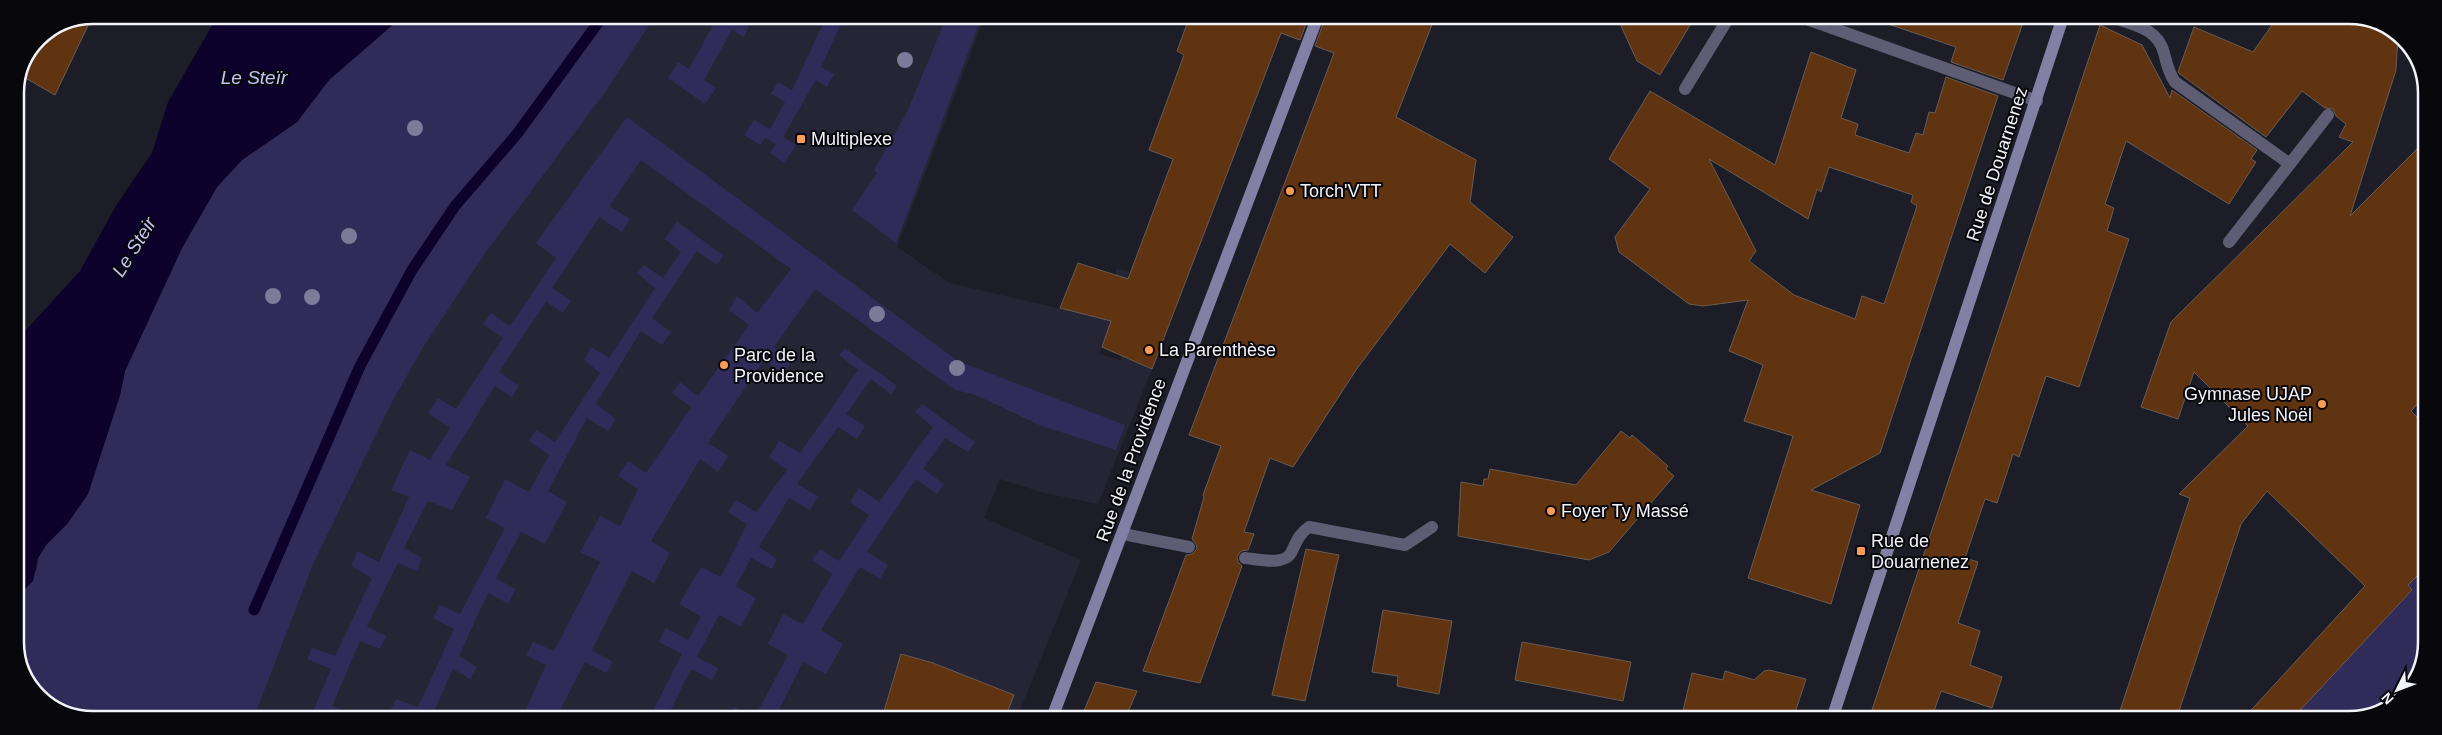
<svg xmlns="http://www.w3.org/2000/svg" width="2442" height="735" viewBox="0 0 2442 735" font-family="Helvetica,sans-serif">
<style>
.built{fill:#262536}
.green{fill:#302b58}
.water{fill:#0c022b}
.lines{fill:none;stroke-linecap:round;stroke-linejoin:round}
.stream{stroke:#0c022b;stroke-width:11}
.building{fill:#603311;stroke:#695c54;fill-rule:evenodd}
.lane{stroke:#5e5d74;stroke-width:12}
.secondary{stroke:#8281a5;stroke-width:12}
.tree{fill:#7c7b99}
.poi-dot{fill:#fd9c57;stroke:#08080c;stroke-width:2}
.labels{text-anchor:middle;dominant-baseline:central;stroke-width:4;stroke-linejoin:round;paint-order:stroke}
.poi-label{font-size:18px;fill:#f3f3fa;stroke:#08080c;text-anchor:start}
.street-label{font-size:18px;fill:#f3f3fa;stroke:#08080c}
.water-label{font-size:19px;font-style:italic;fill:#c5c3f3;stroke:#08080c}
.rim{fill:none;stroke:#f3f3fa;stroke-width:2.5}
</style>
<rect width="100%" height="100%" fill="#1d1d27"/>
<polygon class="built" points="404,15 985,16 897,247 950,283 1099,318 1117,268 1130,272 1099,354 1120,360 1122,356 1152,369 1098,504 1044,493 1000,479 984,518 1081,560 1017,718 72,717 31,690 15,648 15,593 21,593"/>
<g class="green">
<polygon points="404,15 655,16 605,92 486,252 422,349 391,404 313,564 254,717 72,717 31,690 15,648 15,593 21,593 36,571 38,558 46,545 67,524 88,494 120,395 125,371 182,248 217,187 242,160 297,122 329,80"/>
<polygon points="718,16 739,16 738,19 749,26 744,37 732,30 704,80 716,88 705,104 668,78 678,62 689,69"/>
<polygon points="810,16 845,16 821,67 834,74 827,87 816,80 783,137 796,145 784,163 770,153 776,144 765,138 760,145 744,135 754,120 770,129 785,102 771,94 778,82 792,90 822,26 809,18"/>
<polygon points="947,16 982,16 896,243 852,210 877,173 874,170 907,112"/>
<polygon points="627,117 958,361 1125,425 1116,450 1039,425 976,395 955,390 815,289 774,347 793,360 783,374 764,360 708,443 729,456 718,472 700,459 651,541 670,553 654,583 632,571 592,650 613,662 606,673 585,662 556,718 522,718 546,665 526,655 533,642 554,651 600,562 580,552 600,516 620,526 638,489 618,476 628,461 646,473 691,407 672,393 680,382 698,396 749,325 729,310 737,296 757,313 791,269 641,160 610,206 630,219 622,232 599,217 552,288 571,301 563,313 546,302 499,372 519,386 512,397 495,386 446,465 470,477 452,510 428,501 404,548 422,558 417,571 398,563 367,626 386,636 380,649 360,641 332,706 351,714 349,718 310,718 331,669 307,659 312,648 335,656 372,578 351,566 358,551 379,562 409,497 391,490 410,450 430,460 450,428 428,413 438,398 456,409 503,338 483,324 491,313 510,326 556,258 536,243"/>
<polygon points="677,222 723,255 717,265 697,251 652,318 671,332 662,345 641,331 596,404 616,419 608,431 587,418 548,491 567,502 545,544 521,532 496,578 515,589 509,604 488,593 459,656 477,667 470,679 453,669 431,718 404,718 390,711 396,699 418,707 454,629 433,618 440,605 460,614 505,528 486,518 505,479 529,492 549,455 529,441 536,430 555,442 600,373 584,360 591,347 609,358 655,288 637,273 644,265 663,278 681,252 665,239"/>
<polygon points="845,348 897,386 891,394 871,379 846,414 865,426 857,439 838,427 797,484 818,496 810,510 789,498 759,547 777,559 772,569 751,558 736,586 756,598 741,627 719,615 697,657 718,668 712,680 691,669 667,718 649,718 682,654 659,642 666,628 688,640 701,617 679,604 701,567 721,577 747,524 728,512 736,500 756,512 787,470 769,457 779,441 800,453 858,370 839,355"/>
<polygon points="922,404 975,442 968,452 945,438 923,469 944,484 937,494 916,479 867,552 888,565 880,579 860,567 821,630 843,644 826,674 803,662 775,718 729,718 734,707 754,718 788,655 768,644 783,614 803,624 832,574 812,560 820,549 839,561 869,515 850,502 859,488 879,502 933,427 915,412"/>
<polygon points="2425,568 2424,663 2397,704 2350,720 2291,720 2412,590 2408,585"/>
</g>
<polygon class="water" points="218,15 404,15 329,80 297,122 242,160 217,187 182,248 125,371 120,395 88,494 67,524 46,545 38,558 33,581 21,593 15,593 15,342 80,271 117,204 152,153 168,102"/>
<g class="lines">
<polyline class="stream" points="254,610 360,366 412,270 455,206 517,134 603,16"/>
</g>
<g class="building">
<polygon points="93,15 55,95 22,76 38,38"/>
<polygon points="1190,16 1309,16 1300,40 1281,33 1152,369 1102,347 1111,321 1060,308 1078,263 1128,279 1173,159 1149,150 1184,55 1177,51"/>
<polygon points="1326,16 1435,17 1396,117 1476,160 1470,202 1513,237 1485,273 1450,244 1356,370 1293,467 1270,458 1244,532 1254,534 1248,550 1241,551 1237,557 1238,562 1242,566 1200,683 1143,671 1186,555 1192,554 1197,549 1196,544 1192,539 1204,497 1203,495 1221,446 1189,435 1334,53 1315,46"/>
<polygon points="1617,17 1695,17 1660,75 1637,61"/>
<polygon points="1886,17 2025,17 2003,80 1951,62 1956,47 1885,23"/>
<polygon points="2277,18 2370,18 2398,35 2396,70 2350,216 2427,139 2425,396 2411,411 2425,425 2425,568 2408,585 2412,590 2291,720 2242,720 2365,586 2267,491 2241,524 2176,720 2117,720 2190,498 2179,494 2248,426 2194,372 2178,419 2141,407 2171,322 2353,142 2339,137 2346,124 2336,116 2333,109 2325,108 2302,91 2266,137 2180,74 2178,72 2194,27 2253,52"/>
<polygon points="2100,25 2142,45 2170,98 2172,90 2257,150 2251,159 2256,162 2229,204 2126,141 2105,204 2114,208 2107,231 2129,239 2079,387 2046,376 2019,457 2013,454 1997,503 1985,499 1965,558 1978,562 1958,623 1980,631 1970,665 2002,677 1992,708 1941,691 1931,720 1869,719"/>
<path d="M1811,52l45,18 -15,48 17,6 -3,11 54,18 7,-20 7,2 6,-23 6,1 11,-36 52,19 -118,357 -69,37 49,15 -29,99 -83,-26 45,-142 -49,-15 19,-56 -34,-14 19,-51 -45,6 -14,-2 -70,-52 -4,-15 35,-48 -41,-30 41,-68 125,74zM1709,159l99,60 9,-30 4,3 8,-25 84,28 -2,7 6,4 -33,98 -22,-8 -7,23 -61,-24 -45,-34 7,-10z"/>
<polygon points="1621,431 1630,438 1632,435 1668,466 1666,469 1674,476 1609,552 1589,560 1458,536 1461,482 1483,486 1484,479 1488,479 1490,469 1576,485"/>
<polygon points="1306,549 1339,555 1305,701 1272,695"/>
<polygon points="1383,610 1452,621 1439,694 1397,686 1398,676 1372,672"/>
<polygon points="1522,642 1631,662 1623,701 1515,680"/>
<polygon points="901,654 933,663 1014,695 1005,718 882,718"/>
<polygon points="1769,670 1806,679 1793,719 1681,719 1692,673 1723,680 1725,671 1754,680 1764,671"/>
<polygon points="1096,682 1137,691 1125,719 1081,718"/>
</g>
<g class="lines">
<g class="lane">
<polyline points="1801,17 2037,101"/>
<path d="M2112,17c21,8 46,11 52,36 3,11 4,19 11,29l115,82"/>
<polyline points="1685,89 1729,17"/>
<polyline points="2229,242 2328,115"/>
<polyline points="1123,534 1189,547"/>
<path d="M1245,558c12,1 39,8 46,-5 6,-12 7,-18 18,-26l96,18 27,-18"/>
</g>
<g class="secondary">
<polyline points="1052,718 1318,16"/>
<polyline points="1832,719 2063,17"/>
</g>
</g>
<g class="tree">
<circle cx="905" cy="60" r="8"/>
<circle cx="415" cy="128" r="8"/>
<circle cx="349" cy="236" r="8"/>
<circle cx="273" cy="296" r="8"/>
<circle cx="312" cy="297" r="8"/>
<circle cx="877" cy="314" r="8"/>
<circle cx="957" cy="368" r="8"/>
</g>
<g class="poi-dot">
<rect x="796" y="134" width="10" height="10" rx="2.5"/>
<circle cx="1290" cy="191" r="5"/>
<circle cx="1149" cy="350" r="5"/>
<circle cx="724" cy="365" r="5"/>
<circle cx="2322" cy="404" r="5"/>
<circle cx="1551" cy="511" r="5"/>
<rect x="1856" y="546" width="10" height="10" rx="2.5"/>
</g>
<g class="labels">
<g class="poi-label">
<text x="811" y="139">Multiplexe</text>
<text x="1300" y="191">Torch'VTT</text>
<text x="1159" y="350">La Parenthèse</text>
<text x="734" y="355">Parc de la<tspan x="734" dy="21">Providence</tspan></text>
<text x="2312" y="394" text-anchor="end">Gymnase UJAP<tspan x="2312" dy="21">Jules Noël</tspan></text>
<text x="1561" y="511">Foyer Ty Massé</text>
<text x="1871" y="541">Rue de<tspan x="1871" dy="21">Douarnenez</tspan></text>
</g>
<g class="street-label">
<text transform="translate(1997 164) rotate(-72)">Rue de Douarnenez</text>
<text transform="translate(1131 460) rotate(-70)">Rue de la Providence</text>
</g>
<g class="water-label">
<text x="254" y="77">Le Steïr</text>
<text transform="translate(134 247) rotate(-58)">Le Steir</text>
</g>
</g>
<path d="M0 0H2442V735H0ZM93 24H2349A69 69 0 0 1 2418 93V642A69 69 0 0 1 2349 711H93A69 69 0 0 1 24 642V93A69 69 0 0 1 93 24Z" fill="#08080c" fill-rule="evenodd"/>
<path class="rim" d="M93 24H2349A69 69 0 0 1 2418 93V642A69 69 0 0 1 2349 711H93A69 69 0 0 1 24 642V93A69 69 0 0 1 93 24Z"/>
<g transform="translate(2397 690) rotate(228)" stroke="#08080c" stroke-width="4" paint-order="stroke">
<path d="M0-4L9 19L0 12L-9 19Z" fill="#f3f3fa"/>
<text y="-8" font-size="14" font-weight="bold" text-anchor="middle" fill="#f3f3fa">N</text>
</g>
</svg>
